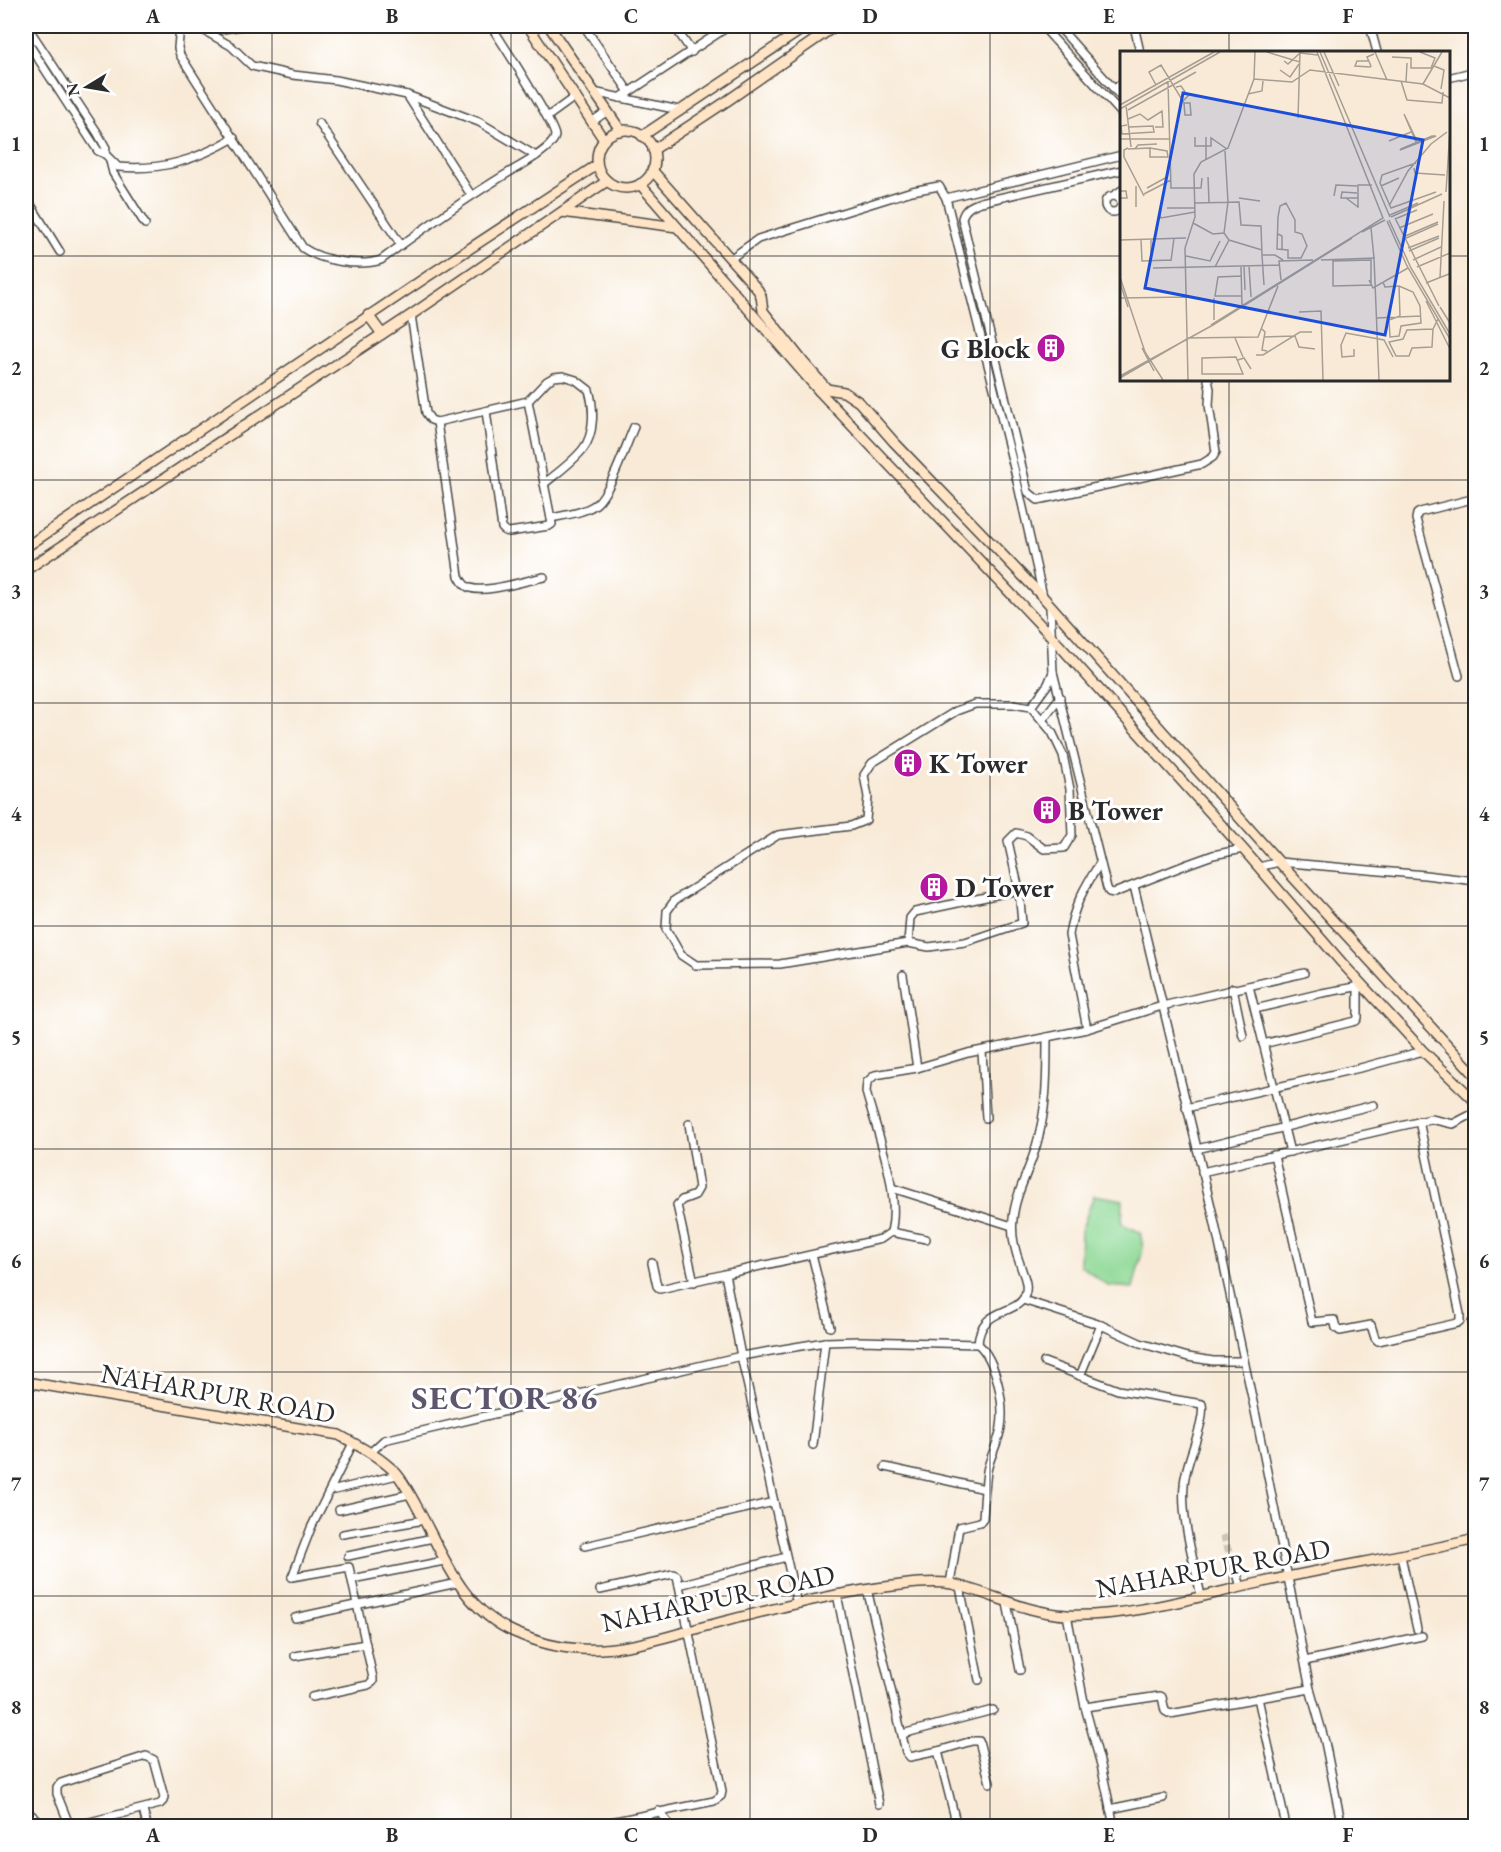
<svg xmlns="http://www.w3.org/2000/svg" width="1501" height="1852" viewBox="0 0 1501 1852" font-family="'EB Garamond',serif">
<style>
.green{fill:#8ed996;stroke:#5c8260;stroke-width:1.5}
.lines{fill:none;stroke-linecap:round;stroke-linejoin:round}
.street-tunnel{stroke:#cfc4b5;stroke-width:7;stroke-dasharray:7 3.5;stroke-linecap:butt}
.street-casing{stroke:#4a4845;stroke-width:10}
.secondary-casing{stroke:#4a4845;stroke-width:12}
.street{stroke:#fff;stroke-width:7}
.secondary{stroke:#ffe4c6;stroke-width:9}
.grid{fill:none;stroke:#2b2b2b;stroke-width:1.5;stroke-opacity:0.55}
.labels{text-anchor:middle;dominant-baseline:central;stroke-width:6;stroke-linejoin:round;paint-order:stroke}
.poi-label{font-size:27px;font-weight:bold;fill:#2b2b2b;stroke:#fff;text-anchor:start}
.street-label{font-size:27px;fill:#2b2b2b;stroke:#fff}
.district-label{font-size:33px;font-weight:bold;letter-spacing:1.5px;fill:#5d566d;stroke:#fff}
.inset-road{fill:none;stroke:#a69e92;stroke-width:1.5}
.view{fill:#1d4ed8;fill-opacity:0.15;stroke:#1d4ed8;stroke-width:3}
.inset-edge{fill:none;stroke:#2b2b2b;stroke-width:3}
.neatline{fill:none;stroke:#2b2b2b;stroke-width:2}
.grid-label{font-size:20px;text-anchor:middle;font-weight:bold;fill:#2b2b2b}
</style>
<rect width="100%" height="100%" fill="#fff"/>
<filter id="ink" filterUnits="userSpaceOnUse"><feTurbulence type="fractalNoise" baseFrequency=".0167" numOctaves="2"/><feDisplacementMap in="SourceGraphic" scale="12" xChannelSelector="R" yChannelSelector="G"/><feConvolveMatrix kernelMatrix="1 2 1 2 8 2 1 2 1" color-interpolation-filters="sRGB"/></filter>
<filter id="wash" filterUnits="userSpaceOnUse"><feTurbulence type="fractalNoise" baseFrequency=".008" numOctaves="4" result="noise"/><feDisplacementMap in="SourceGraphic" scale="24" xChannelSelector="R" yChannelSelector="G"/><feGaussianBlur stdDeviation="1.35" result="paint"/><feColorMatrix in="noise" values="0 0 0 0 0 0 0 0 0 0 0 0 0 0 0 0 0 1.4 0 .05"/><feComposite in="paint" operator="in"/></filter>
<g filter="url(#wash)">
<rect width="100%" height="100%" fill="#f8ead7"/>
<polygon class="green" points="1094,1195 1123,1200 1122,1224 1140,1232 1143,1248 1133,1288 1108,1286 1080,1265 1081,1231"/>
</g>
<g filter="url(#ink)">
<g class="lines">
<polyline class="street-tunnel" points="1223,1535 1238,1577"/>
<g class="street-casing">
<g id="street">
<path d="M180,26l-2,22 2,7 123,193c19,13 56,19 78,12 43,-32 86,-63 132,-90 9,-5 41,-23 42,-34 0,-11 -54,-95 -64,-110"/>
<polyline points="196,26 231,46 252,66 293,75 336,80 407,95 479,122 536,156"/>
<polyline points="584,26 629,92"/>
<polyline points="674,26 692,52"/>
<polyline points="1042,26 1122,114"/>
<polyline points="1058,26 1122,98"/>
<polyline points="1134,26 1140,52"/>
<polyline points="1370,26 1377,52"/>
<polyline points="209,31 243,26"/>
<polyline points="26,40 98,151 105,154 106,148 97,132 27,26"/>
<polyline points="1448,78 1476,71"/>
<polyline points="1114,90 1122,83"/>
<polyline points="593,92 679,110"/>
<polyline points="407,95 471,195"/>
<polyline points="620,98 729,26"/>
<polyline points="547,117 576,96"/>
<polyline points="593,121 606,112"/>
<polyline points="319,123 401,245"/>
<path d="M105,154l13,13c44,4 78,-7 116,-29"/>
<polyline points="110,161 113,173 145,224"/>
<path d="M1122,170l-141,32c-9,3 -16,6 -19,16l66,274 10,8 164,-36 11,-7 3,-5 -7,-47 1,-16 -2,-9"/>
<polyline points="1113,196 1122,190"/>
<circle cx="1113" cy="204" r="8"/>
<polyline points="26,197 60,252"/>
<polyline points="730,259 758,239 912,191 939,186 946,198"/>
<path d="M411,315l15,98 5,7 6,2 91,-21 19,-20 7,-4 9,-1 13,4 13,10c5,17 6,44 -6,59 -10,13 -26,24 -39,35"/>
<polyline points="486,411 502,528 505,531 509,532 549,526 552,524 528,401"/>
<path d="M437,422l22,154c3,5 4,9 9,11 15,8 59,-7 76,-10"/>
<path d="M551,518c14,-3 33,-5 45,-14 14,-11 30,-59 38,-77"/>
<polyline points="1043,596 1014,468 946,198 1122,155"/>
<polyline points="1050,606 1053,672 1107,888 1109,892 1114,893 1188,864 1213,855 1243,849"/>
<polyline points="1459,676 1416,519 1417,514 1420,512 1476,498"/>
<polygon points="975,704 1013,704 1031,707 1052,732 1063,755 1070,789 1072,835 1064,848 1044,849 1027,836 1016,833 1008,841 1019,890 1022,923 965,942 929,947 908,943 780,964 696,965 681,955 666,929 667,911 675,900 778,835 851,826 866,820 868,797 864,775 872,763 956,711"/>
<polyline points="1031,707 1048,684 1053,672"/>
<polyline points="1042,720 1060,697"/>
<path d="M1100,863c-15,23 -27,44 -31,72l18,94 75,-23 142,-33"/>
<polyline points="1259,867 1279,862 1425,875 1476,881"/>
<polyline points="1134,886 1213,1215 1256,1416 1310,1689 1325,1742 1340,1817"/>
<polyline points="908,943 910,918 915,912 1019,890"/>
<polyline points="903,975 917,1068"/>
<polyline points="1249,986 1290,1152"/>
<polyline points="1233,988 1243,1036"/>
<polyline points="1255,1009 1322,993 1361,986"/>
<polyline points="1263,1044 1356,1021 1358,1018 1358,986"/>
<polyline points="982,1051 986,1118"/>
<polyline points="1186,1108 1364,1067 1423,1051"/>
<polyline points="689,1124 699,1188 695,1195 682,1200 677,1205 694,1282"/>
<polyline points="1197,1149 1374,1105"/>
<polyline points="1274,1155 1312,1322 1334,1320 1336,1328 1340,1331 1371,1325 1375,1338 1378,1341 1457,1323 1460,1321 1460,1314 1419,1121"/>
<polyline points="1202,1172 1431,1119 1453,1124 1476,1112"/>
<polyline points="892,1188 1012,1226"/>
<polyline points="891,1232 926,1239"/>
<polyline points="812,1255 830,1327"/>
<polyline points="652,1263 657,1286 660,1289 725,1274"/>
<polyline points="1023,1300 1101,1325 1140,1343 1188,1357 1213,1361 1244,1361"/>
<polyline points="1472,1322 1476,1321"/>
<path d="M978,1344c2,-38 40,-28 47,-49 4,-11 -2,-20 -5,-31 -5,-13 -9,-30 -7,-45 2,-24 15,-46 22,-69 12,-38 12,-74 12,-113"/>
<path d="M1044,1362l74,28 84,14c4,20 -17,57 -18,81 -3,35 10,76 17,111"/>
<polyline points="1080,1376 1101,1325"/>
<polyline points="813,1445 825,1342"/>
<path d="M371,1452l13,-12 357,-84 84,-14 35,-1 118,3c18,16 27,59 23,83 -2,15 -11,29 -14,44 -2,16 -3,31 -4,47l-3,4 -21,5 -9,57"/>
<polyline points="885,1467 985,1489"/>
<polyline points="335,1490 397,1475"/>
<polyline points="339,1510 410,1494"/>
<polyline points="343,1534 424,1520"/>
<polyline points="585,1546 774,1502"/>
<polyline points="348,1556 433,1538"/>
<polyline points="1401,1556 1417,1629"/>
<polyline points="292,1577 349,1567 373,1678 373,1682 368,1685 312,1697"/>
<polyline points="292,1577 311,1528 353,1443"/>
<polyline points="1238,1577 1241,1587"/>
<polyline points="352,1579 444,1561"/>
<polyline points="679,1585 786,1557"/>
<polyline points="960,1587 979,1680"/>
<polyline points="867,1589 906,1752 910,1757 938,1751 957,1826"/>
<polyline points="837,1594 879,1804"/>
<polyline points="1007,1603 1020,1670"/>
<path d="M797,1604l-56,-248 -16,-82 156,-35 10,-7c10,-40 -14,-100 -25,-140l1,-10 8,-7 42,-7 51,-15 119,-24"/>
<polyline points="1067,1615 1085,1707 1101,1765 1114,1826"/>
<polyline points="295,1618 457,1583"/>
<polyline points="295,1656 366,1644"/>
<polyline points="1305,1661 1422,1636"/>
<polyline points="1258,1698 1286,1826"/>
<polyline points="1085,1707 1160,1696 1162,1697 1165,1711 1170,1714 1310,1689"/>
<polyline points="902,1734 993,1710"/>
<polyline points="938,1751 972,1741 979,1741 990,1783"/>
<polyline points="1110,1809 1163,1798"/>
<polyline points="26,1810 44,1826"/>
<polyline points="143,1810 147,1826"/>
<polyline points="658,1811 671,1826"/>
<polyline points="66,1826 69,1824 78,1825 160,1804 163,1801 164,1797 154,1760 146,1756 61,1783 57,1787 57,1794 69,1824"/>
<polyline points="591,1826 714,1801 721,1796 722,1791 677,1576 673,1574 600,1590"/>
</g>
</g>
<g class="secondary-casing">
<g id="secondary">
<polyline points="528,26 604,140"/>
<polyline points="549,26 621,131"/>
<circle cx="626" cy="159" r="29"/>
<polyline points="642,136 807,26"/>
<polyline points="653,150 727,101 835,26"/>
<polyline points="652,170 758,290 761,296 763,311 804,363 827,389 844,392 859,402 894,442 1043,597 1279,862 1476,1076"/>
<polyline points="640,184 820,392 1051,636 1243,849 1342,963 1423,1051 1476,1102"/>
<polyline points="562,212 677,227"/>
<polyline points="368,315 382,334"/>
<polyline points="26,547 428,276 597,165"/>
<polyline points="26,570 411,315 607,181"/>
<path d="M26,1382l313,53c20,11 40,21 57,38 8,9 14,21 20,32 27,48 44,103 98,127 20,9 44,16 66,17 43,3 89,-13 130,-24 63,-16 126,-33 191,-40 16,-2 35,-4 51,-1 39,9 74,29 115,31 60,3 133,-19 192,-32 72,-16 145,-27 217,-44"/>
</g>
</g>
<use href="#street" class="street"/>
<use href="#secondary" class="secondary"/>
</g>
</g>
<path class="grid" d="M272,26v1800M511,26v1800M750,26v1800M990,26v1800M1229,26v26M26,256h1096M1448,256h28M1229,380v1446M26,480h1450M26,703h1450M26,926h1450M26,1149h1450M26,1372h1450M26,1596h1450"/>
<defs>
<g id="building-disc" transform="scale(1.5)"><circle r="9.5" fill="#b5179e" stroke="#fff"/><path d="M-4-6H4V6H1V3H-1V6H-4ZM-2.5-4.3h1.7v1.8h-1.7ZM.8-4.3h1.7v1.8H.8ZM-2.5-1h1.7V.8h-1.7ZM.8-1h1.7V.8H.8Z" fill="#fff"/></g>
</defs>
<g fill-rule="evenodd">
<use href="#building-disc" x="1051" y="348"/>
<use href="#building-disc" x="908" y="763"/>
<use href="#building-disc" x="1047" y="810"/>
<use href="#building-disc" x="934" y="887"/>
</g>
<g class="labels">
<g class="poi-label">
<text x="1030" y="348" text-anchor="end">G Block</text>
<text x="929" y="763">K Tower</text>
<text x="1068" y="810">B Tower</text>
<text x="955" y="887">D Tower</text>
</g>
<g class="street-label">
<text transform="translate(218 1393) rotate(10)">NAHARPUR ROAD</text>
<text transform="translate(1213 1568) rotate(-10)">NAHARPUR ROAD</text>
<text transform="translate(718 1598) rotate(-12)">NAHARPUR ROAD</text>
</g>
<g class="district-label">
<text x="505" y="1397">SECTOR 86</text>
</g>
</g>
<g transform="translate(1120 51)">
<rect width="330" height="330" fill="#f8ead7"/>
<path class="inset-road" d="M147,1l33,10M200,1l70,165M204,1l15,34M255,1l12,28M272,6l19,1v10h20l4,-10 -15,-6M164,10l4,3 12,-11 18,2M248,10h-11l-2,5 15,1 1,-1 -4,-9 7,-3M314,15l10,4 -3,19M160,19l10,7 9,-13M134,28l38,3 18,-12 113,14 27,14M281,30l6,19 35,3 1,-11M48,31l3,106h30l1,-10M286,31l1,-19M303,33l19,-32M36,34l-7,-13 12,-7 23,38 1,12h6l-1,-12h-6M56,36l5,-1 7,10 -5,5M128,43l14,-3 1,-10M0,54l94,-53M6,54l5,42M0,58l100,-57M8,59l68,-38M178,67l2,-66M8,68l12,-5 8,6 14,-9 1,16h-8M7,74l-6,1 1,8 32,-2 -1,-6 -24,1M312,85h4l-36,14 1,-1zM75,86v9h16v-8l16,11M86,86v22M0,88h50M269,90l22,-9M296,91l-12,-28 13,27M8,97l-4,2v7l20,39M8,98l22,-1 17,3 1,6h-18v-9M15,98l3,-4 19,-1M296,112l-34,12 -2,8 11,25 45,-16M294,117l1,5 30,2M88,126l1,25M16,135v21M261,135l18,-8M27,137l20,-11M0,140h6l1,7h-7M326,141l4,-63M237,142l-15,-1 -1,6h17M24,143l27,-14M214,145l2,-11 21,1M119,147l21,3M226,147l12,9v-22h14M75,152l44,-1 2,23 20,1 1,29M166,152l9,17v12l7,2 5,12 -6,12h-13v-8l-11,-1 1,-32 2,-11zM269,155l19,-35 23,-27 16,-12M47,157h28M39,162l2,5 34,-6M270,164l28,-12M271,166l51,-23M275,167l44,88M275,168l22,-9M269,169l22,48 39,66M267,170l20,45 43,73M73,172l20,11 11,-1 4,-31 -3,-51M251,177l3,30M279,177l34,-14M242,181l23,-12M104,182l5,7 33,10M158,183l4,2v14M283,186l35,-15M21,188l1,22 29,-1M31,188v22M284,188l34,-15M0,189l66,-2M288,197l31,-12M289,200l30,-13M66,205l24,5 10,-20M201,209l53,-2 5,122M251,209v25l-38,1v-25zM293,209l28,-13M51,210l3,-23M124,215l1,24M129,215l2,31M95,216l14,-27M121,216l1,38M297,216l33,-14M33,217l126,-3M121,225l-23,1 -3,19h27M0,226l25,75 18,28M320,227l4,-77M161,229l-2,-19 34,-1M249,229l4,8 35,-20M263,231l2,5 14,-1 1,30M0,232l8,24M306,232l23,-9M144,234l-2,-30h13l8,5M279,235l14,6 7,14 1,17 -20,3 -2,10 -9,1 -1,-17 11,-4M0,247l66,-1M94,247v22M306,250l24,48M320,256l10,16M179,261l22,-1 2,69M256,267l45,-2M91,274l172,-107 -66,-166M142,278l3,3 -3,18 5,1M313,278l-1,18 -20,1 -3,8h-13l-7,-14 14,-3 4,-9 26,-1 5,-10M144,286l31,-1 4,11 16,2M67,287l71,-1 20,-51M115,287l8,19M22,297l12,23M234,298v7l-12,1 -1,-12 5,-12 38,7 9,17M136,304h7l37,-23h12M116,306l7,17h-41v-16zM118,309l6,-2 7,11M0,325l93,-51 139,-87M0,327l67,-39M68,329l-3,-132 10,-31 -1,-43 7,-12 27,-14 26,-69 1,-27"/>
<path class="view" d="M63,42l240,47 -38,195 -240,-47z"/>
<rect width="330" height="330" class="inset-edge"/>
</g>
<rect width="1501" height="1852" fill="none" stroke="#fff" stroke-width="66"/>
<g transform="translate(87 87) rotate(259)" stroke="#ffffff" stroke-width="4.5" paint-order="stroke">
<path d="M0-4.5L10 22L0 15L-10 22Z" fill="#2b2b2b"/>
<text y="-9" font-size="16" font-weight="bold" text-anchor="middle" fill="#2b2b2b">N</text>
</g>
<rect x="33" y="33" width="1435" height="1786" class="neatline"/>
<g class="grid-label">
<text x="153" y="23">A</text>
<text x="392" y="23">B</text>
<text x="631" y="23">C</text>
<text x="870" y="23">D</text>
<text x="1109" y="23">E</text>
<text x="1348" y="23">F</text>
<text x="16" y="151">1</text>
<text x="1484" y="151">1</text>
<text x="16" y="375">2</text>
<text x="1484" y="375">2</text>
<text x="16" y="598">3</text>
<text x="1484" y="598">3</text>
<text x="16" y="821">4</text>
<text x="1484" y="821">4</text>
<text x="16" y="1044">5</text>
<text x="1484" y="1044">5</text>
<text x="16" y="1268">6</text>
<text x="1484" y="1268">6</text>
<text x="16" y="1491">7</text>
<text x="1484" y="1491">7</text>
<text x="16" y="1714">8</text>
<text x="1484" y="1714">8</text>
<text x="153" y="1842">A</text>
<text x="392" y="1842">B</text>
<text x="631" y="1842">C</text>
<text x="870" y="1842">D</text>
<text x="1109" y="1842">E</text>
<text x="1348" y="1842">F</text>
</g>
</svg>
